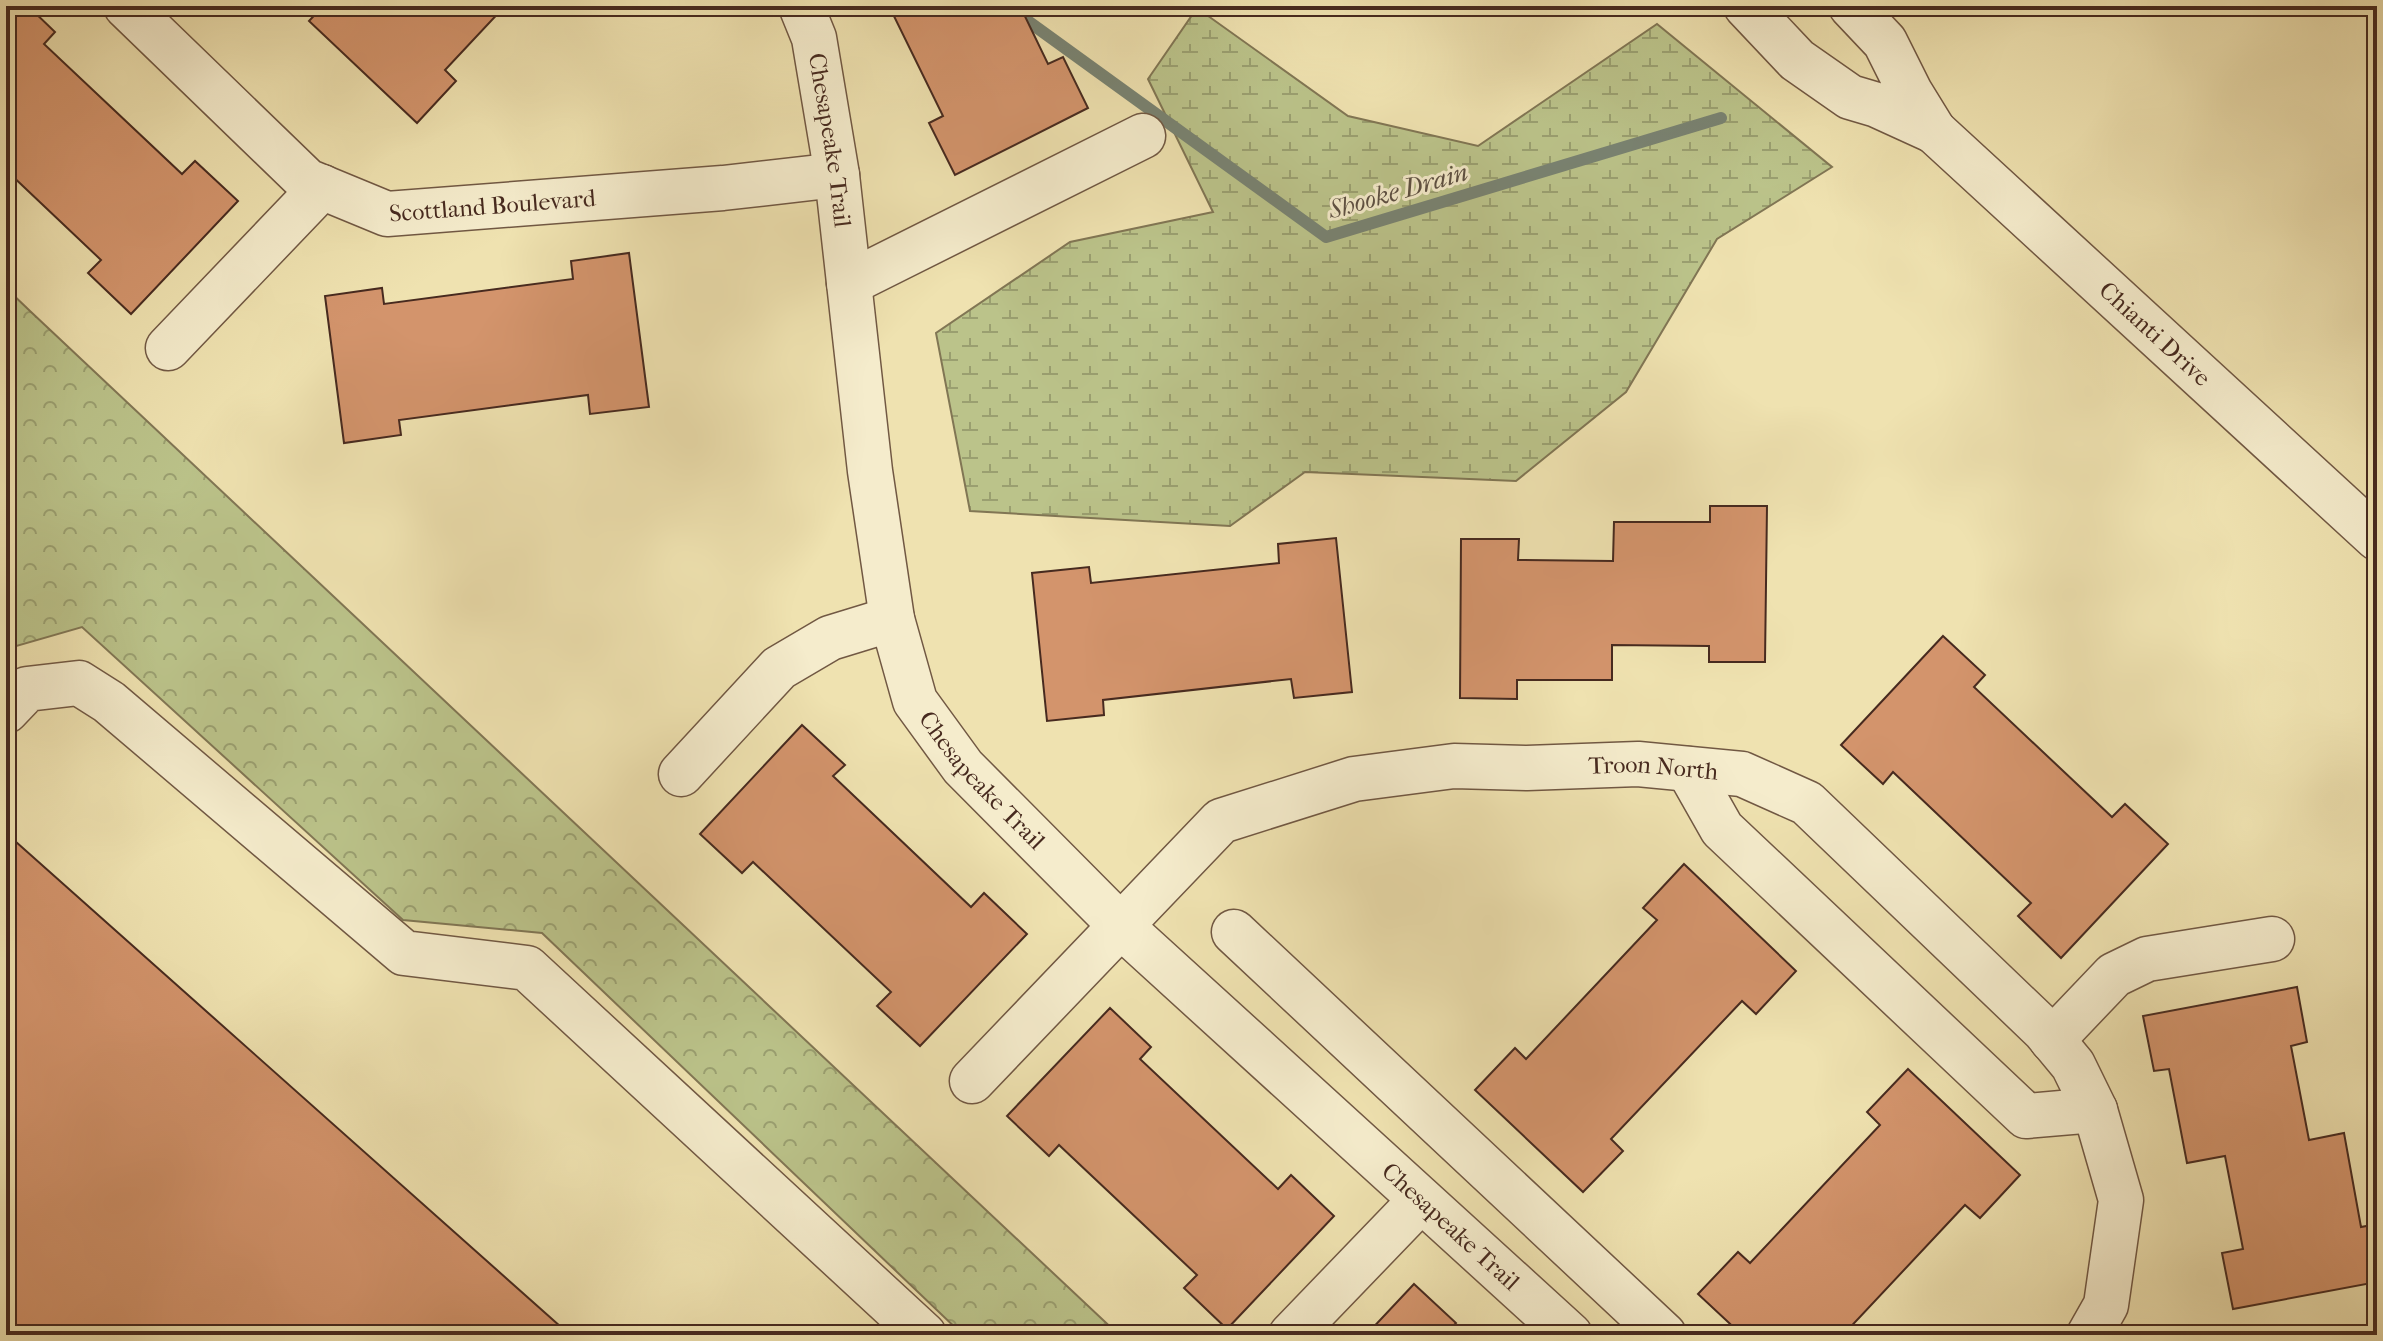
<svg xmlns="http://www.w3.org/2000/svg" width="2383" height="1341" viewBox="0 0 2383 1341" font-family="'IM FELL French Canon',serif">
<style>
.forest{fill:url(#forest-crowns);stroke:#817654;stroke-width:2}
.wetland{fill:url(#wetland-marsh);stroke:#817654;stroke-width:2}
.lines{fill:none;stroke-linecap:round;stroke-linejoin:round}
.stream{stroke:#798372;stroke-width:12}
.building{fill:#d3946c;stroke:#472a1f;stroke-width:2}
.minor-casing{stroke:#715843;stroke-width:47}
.minor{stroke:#f5eccc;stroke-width:44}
.labels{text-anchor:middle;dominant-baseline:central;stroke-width:6;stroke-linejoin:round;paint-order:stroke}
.street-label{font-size:24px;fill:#472a1f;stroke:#f5eccc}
.water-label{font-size:26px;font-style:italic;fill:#5c4f42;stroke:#f5eccc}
</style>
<defs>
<pattern id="forest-crowns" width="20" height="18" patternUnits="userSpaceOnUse" patternTransform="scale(2)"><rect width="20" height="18" fill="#bbc38a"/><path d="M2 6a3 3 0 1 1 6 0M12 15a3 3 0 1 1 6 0" fill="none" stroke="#9a9f70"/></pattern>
<pattern id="wetland-marsh" width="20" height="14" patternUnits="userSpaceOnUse" patternTransform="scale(2)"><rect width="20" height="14" fill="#bbc38a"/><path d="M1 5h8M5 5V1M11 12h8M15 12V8" fill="none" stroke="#9a9f70"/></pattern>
</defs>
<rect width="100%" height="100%" fill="#efe2b0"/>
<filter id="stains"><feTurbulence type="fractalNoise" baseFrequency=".0025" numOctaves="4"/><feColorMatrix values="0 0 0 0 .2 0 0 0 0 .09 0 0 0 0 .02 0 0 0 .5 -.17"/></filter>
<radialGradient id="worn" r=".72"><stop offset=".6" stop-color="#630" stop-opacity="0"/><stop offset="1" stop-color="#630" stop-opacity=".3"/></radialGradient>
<polygon class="forest" points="6,288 30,311 1119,1335 963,1335 542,933 403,920 82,627 6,649"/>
<polygon class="wetland" points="1197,8 1348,116 1478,146 1657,24 1832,167 1717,239 1626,392 1516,481 1305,472 1230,526 970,511 936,333 1070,242 1213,212 1148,79"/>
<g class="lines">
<g class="stream">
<polyline points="1007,6 1326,237 1721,118"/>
<polyline points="1972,8 1976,6"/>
</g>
</g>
<g class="building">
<polygon points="6,6 28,6 55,32 44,44 182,174 195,161 238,201 131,314 88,273 101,260 6,170"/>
<polygon points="323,6 505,6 445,70 456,81 417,123 309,21"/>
<polygon points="889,6 1020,6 1048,64 1063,57 1088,108 955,175 929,123 943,116"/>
<polygon points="629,253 649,407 590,414 588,395 399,420 401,435 344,443 325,296 382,288 384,304 573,279 571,261"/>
<polygon points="1710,506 1767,506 1765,662 1709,662 1709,646 1612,645 1612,680 1517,680 1517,699 1460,698 1461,539 1519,539 1518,560 1613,561 1614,522 1710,522"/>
<polygon points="1336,538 1352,692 1294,698 1291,679 1103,700 1104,715 1047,721 1032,573 1089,567 1091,583 1279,563 1278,544"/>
<polygon points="1943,636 1985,675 1974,687 2112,817 2125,804 2168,844 2061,958 2018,916 2031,903 1893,772 1883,784 1841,745"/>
<polygon points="802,725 845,765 833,776 971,907 984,893 1027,934 920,1046 877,1006 891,992 753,862 742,873 700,834"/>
<polygon points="6,833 570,1335 6,1335"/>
<polygon points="1684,864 1796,971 1756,1014 1742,1001 1611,1139 1623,1151 1583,1192 1475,1090 1515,1048 1526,1059 1657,920 1643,908"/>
<polygon points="2297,987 2307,1042 2291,1046 2309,1140 2344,1133 2361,1227 2377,1224 2377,1282 2233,1309 2222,1253 2243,1249 2225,1156 2187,1163 2169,1069 2154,1071 2143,1016"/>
<polygon points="1110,1008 1151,1047 1140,1059 1278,1189 1291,1175 1334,1216 1227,1329 1184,1288 1197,1275 1059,1145 1049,1156 1007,1116"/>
<polygon points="1908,1069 2020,1175 1980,1218 1965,1205 1843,1335 1742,1335 1698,1294 1738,1252 1750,1263 1880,1125 1867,1112"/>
<polygon points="1414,1284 1456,1323 1445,1335 1366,1335"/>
</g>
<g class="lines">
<g class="minor-casing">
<g id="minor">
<path id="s1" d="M126,6l181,175 80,33 336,-26 114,-13"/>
<path id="s2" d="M801,6l13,32 23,137 33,296 22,148 23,82 48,66 159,160 448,408"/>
<polyline points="1746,6 1797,60 1850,97 1877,105 1934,131 1910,92 1885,42 1851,6"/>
<path id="s3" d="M1934,131l443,407"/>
<polyline points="849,283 1143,136"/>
<polyline points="168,348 322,187"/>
<polyline points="6,711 27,689 79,683 109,702 404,953 527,968 924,1335"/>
<polyline points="1688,769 1722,829 2026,1116 2095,1110"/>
<polyline points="681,774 779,668 830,638 892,619"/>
<polyline points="1234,932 1664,1335"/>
<polyline points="2052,1040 2114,975 2147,959 2272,939"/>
<path id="s4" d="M972,1081l249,-260 133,-42 100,-13 73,2 111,-4 104,10 65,29 237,227 29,35 22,45 26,90 -15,105 -17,30"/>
<polyline points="1291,1335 1421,1200"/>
</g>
</g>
<use href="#minor" class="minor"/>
</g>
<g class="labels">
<g class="street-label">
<text stroke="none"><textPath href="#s2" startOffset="138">Chesapeake Trail</textPath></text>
<text stroke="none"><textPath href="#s1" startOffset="444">Scottland Boulevard</textPath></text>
<text stroke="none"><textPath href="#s3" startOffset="300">Chianti Drive</textPath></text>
<text stroke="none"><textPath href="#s4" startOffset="800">Troon North</textPath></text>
<text stroke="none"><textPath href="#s2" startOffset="810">Chesapeake Trail</textPath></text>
<text stroke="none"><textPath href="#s2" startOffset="1458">Chesapeake Trail</textPath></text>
</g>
<g class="water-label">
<text transform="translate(1398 191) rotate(-16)">Shooke Drain</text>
</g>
</g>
<rect width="2383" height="1341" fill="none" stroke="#efe2b0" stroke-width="32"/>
<rect x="8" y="8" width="2367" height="1325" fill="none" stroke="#472a1f" stroke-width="4"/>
<rect x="16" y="16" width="2351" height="1309" fill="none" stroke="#472a1f" stroke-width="2"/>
<rect width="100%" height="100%" filter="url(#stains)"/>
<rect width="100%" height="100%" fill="url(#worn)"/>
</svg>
